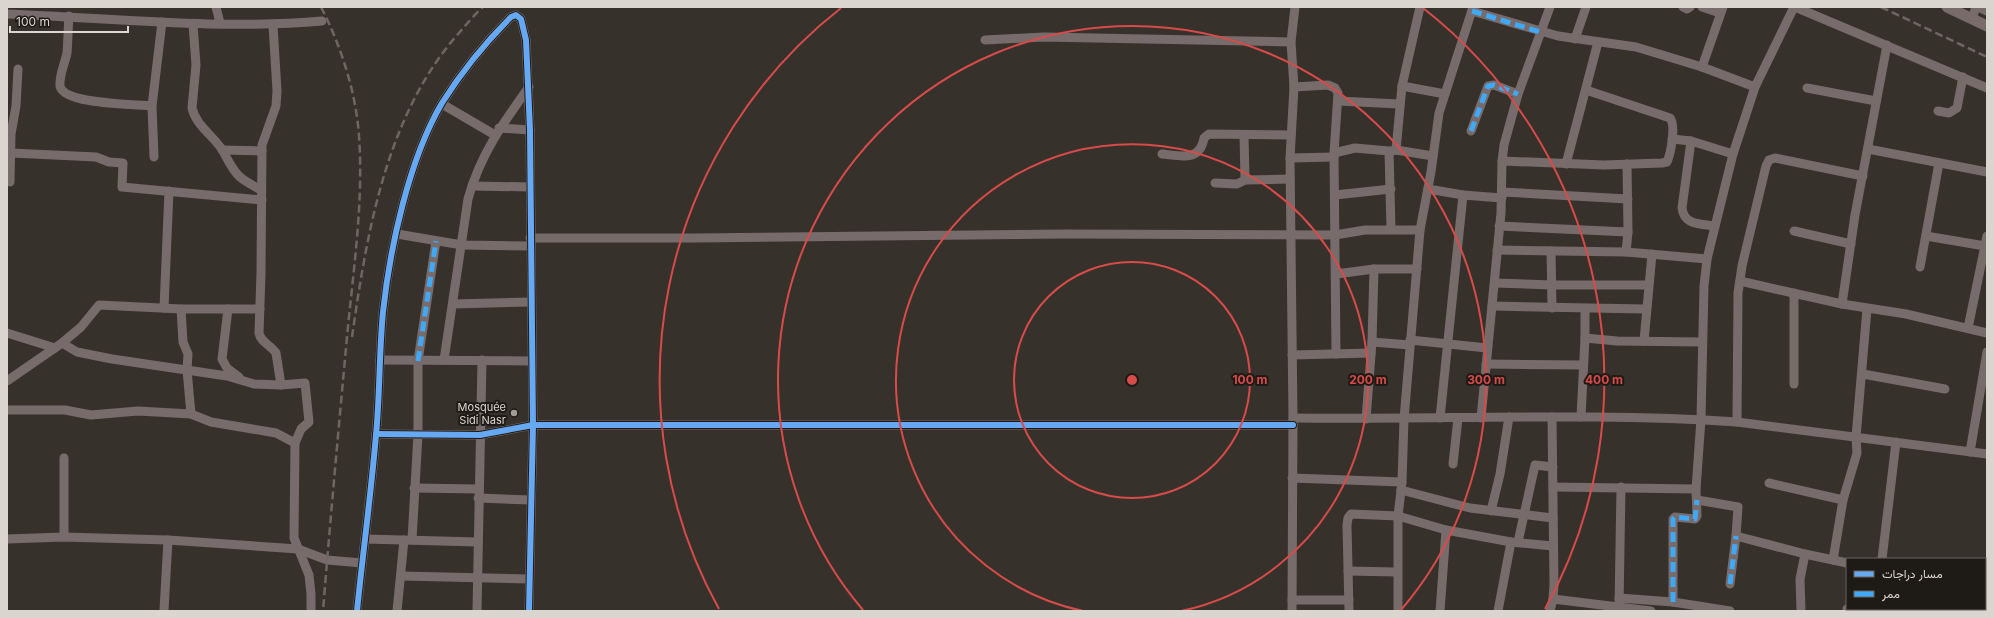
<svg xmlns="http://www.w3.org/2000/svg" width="1994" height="618" viewBox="0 0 1994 618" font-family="Inter,Vazirmatn,sans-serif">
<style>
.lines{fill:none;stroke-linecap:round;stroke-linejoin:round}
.minor{stroke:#786b6c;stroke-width:9}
.major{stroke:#7a6b6b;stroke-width:11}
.rail{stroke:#6e6664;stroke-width:2.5;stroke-dasharray:8 4;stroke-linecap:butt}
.quiet{stroke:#3fa9f5;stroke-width:5;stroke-dasharray:10 5;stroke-linecap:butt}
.cycleway-casing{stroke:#1e1a16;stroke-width:8}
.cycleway{stroke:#66a8f1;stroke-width:6}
.ring{fill:none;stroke:#d74b49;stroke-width:2}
.poi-dot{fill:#a29c96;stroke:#1e1a16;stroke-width:1.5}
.labels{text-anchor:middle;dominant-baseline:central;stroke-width:4;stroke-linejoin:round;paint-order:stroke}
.poi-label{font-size:11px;fill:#dbd5cf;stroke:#1e1a16;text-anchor:end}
.centre{fill:#d74b49;stroke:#1e1a16;stroke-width:2}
.ring-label{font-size:12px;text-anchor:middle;font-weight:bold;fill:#d74b49;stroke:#1e1a16;stroke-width:4;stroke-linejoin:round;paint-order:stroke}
</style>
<rect width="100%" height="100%" fill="#37312c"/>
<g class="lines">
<g class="minor">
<polyline points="216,7 220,23"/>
<polyline points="1683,7 1687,9 1690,7"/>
<polyline points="1702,7 1720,13"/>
<polyline points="1795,7 1987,88"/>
<polyline points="1472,11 1558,36 1636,47 1702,67 1755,87"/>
<path d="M7,14c105,4 210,16 315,7"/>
<path d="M69,16c-1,12 -1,25 -2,37 -2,10 -8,22 -7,33 4,19 76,18 92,20"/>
<polyline points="1972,19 1976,7"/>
<path d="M193,24l3,41 -4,43c4,18 22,28 31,43 5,9 9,19 17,26 6,5 14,9 21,13"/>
<path d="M273,25l4,66 -1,15 -14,39 -1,128 -2,60c2,10 12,12 17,20l5,32 24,-2 4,39 -8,7 -6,14 -1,95 15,37 2,19v17"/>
<polyline points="1575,39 1586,7"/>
<polyline points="985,40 1044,37 1291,42"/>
<polyline points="1702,67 1723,7"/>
<polyline points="1402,86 1445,94"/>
<polyline points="1294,87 1328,85 1335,88 1338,93 1334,153 1336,354"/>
<polyline points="1807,88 1876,101"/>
<polyline points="1338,101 1399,104"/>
<polyline points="442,104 495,135"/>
<polyline points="1938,111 1949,113 1957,108 1963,77"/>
<polyline points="499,128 530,130"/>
<polyline points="1471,131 1488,86 1494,85 1518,94"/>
<polyline points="1244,135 1245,180"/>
<polyline points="1672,139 1691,141 1733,154"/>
<path d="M1691,141l-9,67c2,17 18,16 33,18"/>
<polyline points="1868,149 1987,172"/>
<polyline points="222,150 262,151"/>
<polyline points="1396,150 1402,86 1420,7"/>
<polyline points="1391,151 1396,150 1433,156"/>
<polyline points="11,153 96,157 109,162 123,163 122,187 262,200"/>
<polyline points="1334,153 1355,148 1389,151 1391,229"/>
<path d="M1162,154c19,2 38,8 42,-16l5,-4 82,1"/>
<polyline points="154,157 152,106 162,22"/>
<polyline points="1290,158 1334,157"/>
<path d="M1502,161l102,4 58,-2 5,-1c4,-9 9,-37 3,-44l-84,-28"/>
<polyline points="1566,164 1598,42"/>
<polyline points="10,182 11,134 16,106 18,69"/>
<polyline points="1215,183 1237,184 1245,180 1290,179"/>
<polyline points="472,186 530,187"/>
<polyline points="1428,189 1463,195 1502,198"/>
<polyline points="1502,192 1628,199"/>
<polyline points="1335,195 1391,189"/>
<polyline points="1499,226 1628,232"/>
<polyline points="1794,231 1851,244"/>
<polyline points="397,234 462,245 531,246"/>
<polyline points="1926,236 1985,246"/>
<polyline points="530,238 696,238 1066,234 1335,235 1365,230 1420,230"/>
<polyline points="1497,250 1626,252 1707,259"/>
<polyline points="1551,251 1552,308"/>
<polyline points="1626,252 1628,232 1627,164"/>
<polyline points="1920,267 1939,163"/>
<polyline points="1336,274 1374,269 1417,269"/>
<polyline points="1740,281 1842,304 1906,314 1987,333"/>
<polyline points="1495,283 1552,285 1648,285"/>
<polyline points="1794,293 1794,384"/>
<polyline points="453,304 531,302"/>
<polyline points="1842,304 1855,215 1887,45"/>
<polyline points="1492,306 1645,309"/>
<polyline points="164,308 169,191"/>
<polyline points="181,309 183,342 188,354 187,370 191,414"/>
<polyline points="228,309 222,359 227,368 239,377"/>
<polyline points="1968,328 1987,236"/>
<polyline points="7,333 55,348"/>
<polyline points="1585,338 1617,341 1702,342"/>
<polyline points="1410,340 1487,348"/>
<polyline points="1644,341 1652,254"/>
<polyline points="1372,342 1410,345"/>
<polyline points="62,343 77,352 112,359 227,376 254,384 281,385"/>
<polyline points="1292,355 1371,353"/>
<polyline points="380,360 532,361"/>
<path d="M444,360l24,-161c12,-44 35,-76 61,-112"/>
<polyline points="1486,364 1583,365"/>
<polyline points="1863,374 1945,389"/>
<polyline points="7,381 62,343 81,327 99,305 181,309 260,309"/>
<polyline points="7,410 65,410 91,415 138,411 191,414 211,422 276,433 295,443"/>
<polyline points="1581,417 1585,338 1585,309"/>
<path d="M1293,418c148,2 296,-6 444,4l250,32"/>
<polyline points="1440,418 1463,195"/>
<polyline points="1481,418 1501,213 1502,161 1504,145 1518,94 1550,7"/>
<polyline points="1366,419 1372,342 1374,269"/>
<polyline points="1737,422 1738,293 1742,266 1766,166 1769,160 1775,158 1863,176"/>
<polyline points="376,434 480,435 533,425 1293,425"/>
<polyline points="1970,452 1987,352"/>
<polyline points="1453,464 1458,418"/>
<polyline points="1292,478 1402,482"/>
<polyline points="1769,483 1843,500"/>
<polyline points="1553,487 1696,489"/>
<polyline points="414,488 478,489"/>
<polyline points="1401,490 1470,508 1553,518"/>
<polyline points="478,498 531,500"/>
<polyline points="1697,500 1738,507 1736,536 1805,554 1847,563"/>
<polyline points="1491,511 1500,474 1509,417"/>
<polyline points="64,537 64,458"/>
<polyline points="7,539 64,537 168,540 298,549 327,560 362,563"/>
<polyline points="365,539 478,542"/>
<polyline points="412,540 418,434 418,361 436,241"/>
<polyline points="1518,542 1535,465 1553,467"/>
<polyline points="1882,559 1896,442"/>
<polyline points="1833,560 1843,500 1857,453 1856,437 1867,309"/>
<polyline points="1348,571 1397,572"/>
<polyline points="402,576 529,579"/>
<polyline points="1730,584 1736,536"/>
<polyline points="1985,586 1987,586"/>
<polyline points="1619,598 1673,602 1730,611"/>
<polyline points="1553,599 1651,611"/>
<polyline points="1292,600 1349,600"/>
<polyline points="1673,602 1673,519 1675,517 1695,519 1697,516 1696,489 1701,419 1704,286 1707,259 1733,154 1755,87 1794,7"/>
<polyline points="1619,607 1621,487"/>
<polyline points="164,610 168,540"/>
<path d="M357,611c6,-59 14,-117 19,-176 4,-41 3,-82 7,-123 7,-65 26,-153 59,-209 20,-32 43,-60 69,-86l5,-2 5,4 5,21 4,90 3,295 -4,186"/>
<polyline points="397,611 404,540"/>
<polyline points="477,611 482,360"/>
<polyline points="1292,611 1293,418 1290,158 1294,87 1291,42 1295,7"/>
<polyline points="1349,611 1347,525 1348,518 1351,514 1398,516 1446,530 1511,542 1553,546"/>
<polyline points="1398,611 1398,516 1402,482 1404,419 1420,230 1431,172 1439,113 1473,7"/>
<polyline points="1440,611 1446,530"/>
<polyline points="1498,611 1511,542"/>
<polyline points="1550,611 1553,599 1554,585 1552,417"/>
<polyline points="1801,611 1800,579 1805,554"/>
<polyline points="1847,611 1847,609"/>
<polyline points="1875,611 1876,609"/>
<polyline points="1926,611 1926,609"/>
</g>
<g class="major">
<polyline points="1947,7 1987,26"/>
<polyline points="1981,7 1987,10"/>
</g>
<g class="rail">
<path d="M321,7c20,39 35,85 38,129 5,70 -7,142 -13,212 -8,87 -16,175 -23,263"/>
<polyline points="1881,7 1987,57"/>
<path d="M352,337c15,-105 34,-221 106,-303 8,-9 16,-19 25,-27"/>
</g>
<g class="quiet">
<polyline points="1472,11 1540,32"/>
<polyline points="1471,131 1488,86 1494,85 1518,94"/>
<polyline points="418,361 436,241"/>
<polyline points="1730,584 1736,536"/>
<polyline points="1673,602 1673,519 1675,517 1695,519 1697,500"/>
</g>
<g class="cycleway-casing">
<g id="cycleway">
<polyline points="376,434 480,435 533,425 1293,425"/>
<path d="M357,611c6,-59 14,-117 19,-176 4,-41 3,-82 7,-123 7,-65 26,-153 59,-209 20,-32 43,-60 69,-86l5,-2 5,4 5,21 4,90 3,295 -4,186"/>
</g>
</g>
<use href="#cycleway" class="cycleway"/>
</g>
<g class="ring">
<circle cx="1132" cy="380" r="118"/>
<path d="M1083 611A236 236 0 1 1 1181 611"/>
<path d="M863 610A354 354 0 1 1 1401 610"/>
<path d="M719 609A472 472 0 0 1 841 8M1423 8A472 472 0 0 1 1545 609"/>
</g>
<circle class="poi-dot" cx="514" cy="413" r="4"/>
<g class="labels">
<g class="poi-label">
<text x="506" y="407">Mosquée<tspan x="506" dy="13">Sidi Nasr</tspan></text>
</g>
</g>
<circle cx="1132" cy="380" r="6" class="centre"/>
<g class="ring-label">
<text x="1250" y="384">100 m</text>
<text x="1368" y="384">200 m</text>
<text x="1486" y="384">300 m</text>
<text x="1604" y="384">400 m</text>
</g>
<rect width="1994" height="618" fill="none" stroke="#dbd5cf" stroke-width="16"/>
<rect x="1846" y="558" width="140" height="52" fill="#1e1a16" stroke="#6a6560"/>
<rect x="1854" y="571" width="20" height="6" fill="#66a8f1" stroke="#6a6560"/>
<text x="1882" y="578" font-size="12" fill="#dbd5cf">مسار دراجات</text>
<rect x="1854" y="591" width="20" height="6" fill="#3fa9f5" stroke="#6a6560"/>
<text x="1882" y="598" font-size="12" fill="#dbd5cf">ممر</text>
<path d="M10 26v6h118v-6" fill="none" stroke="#dbd5cf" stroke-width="2"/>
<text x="16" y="26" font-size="12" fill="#dbd5cf" stroke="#1e1a16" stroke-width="3" paint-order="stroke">100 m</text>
</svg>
